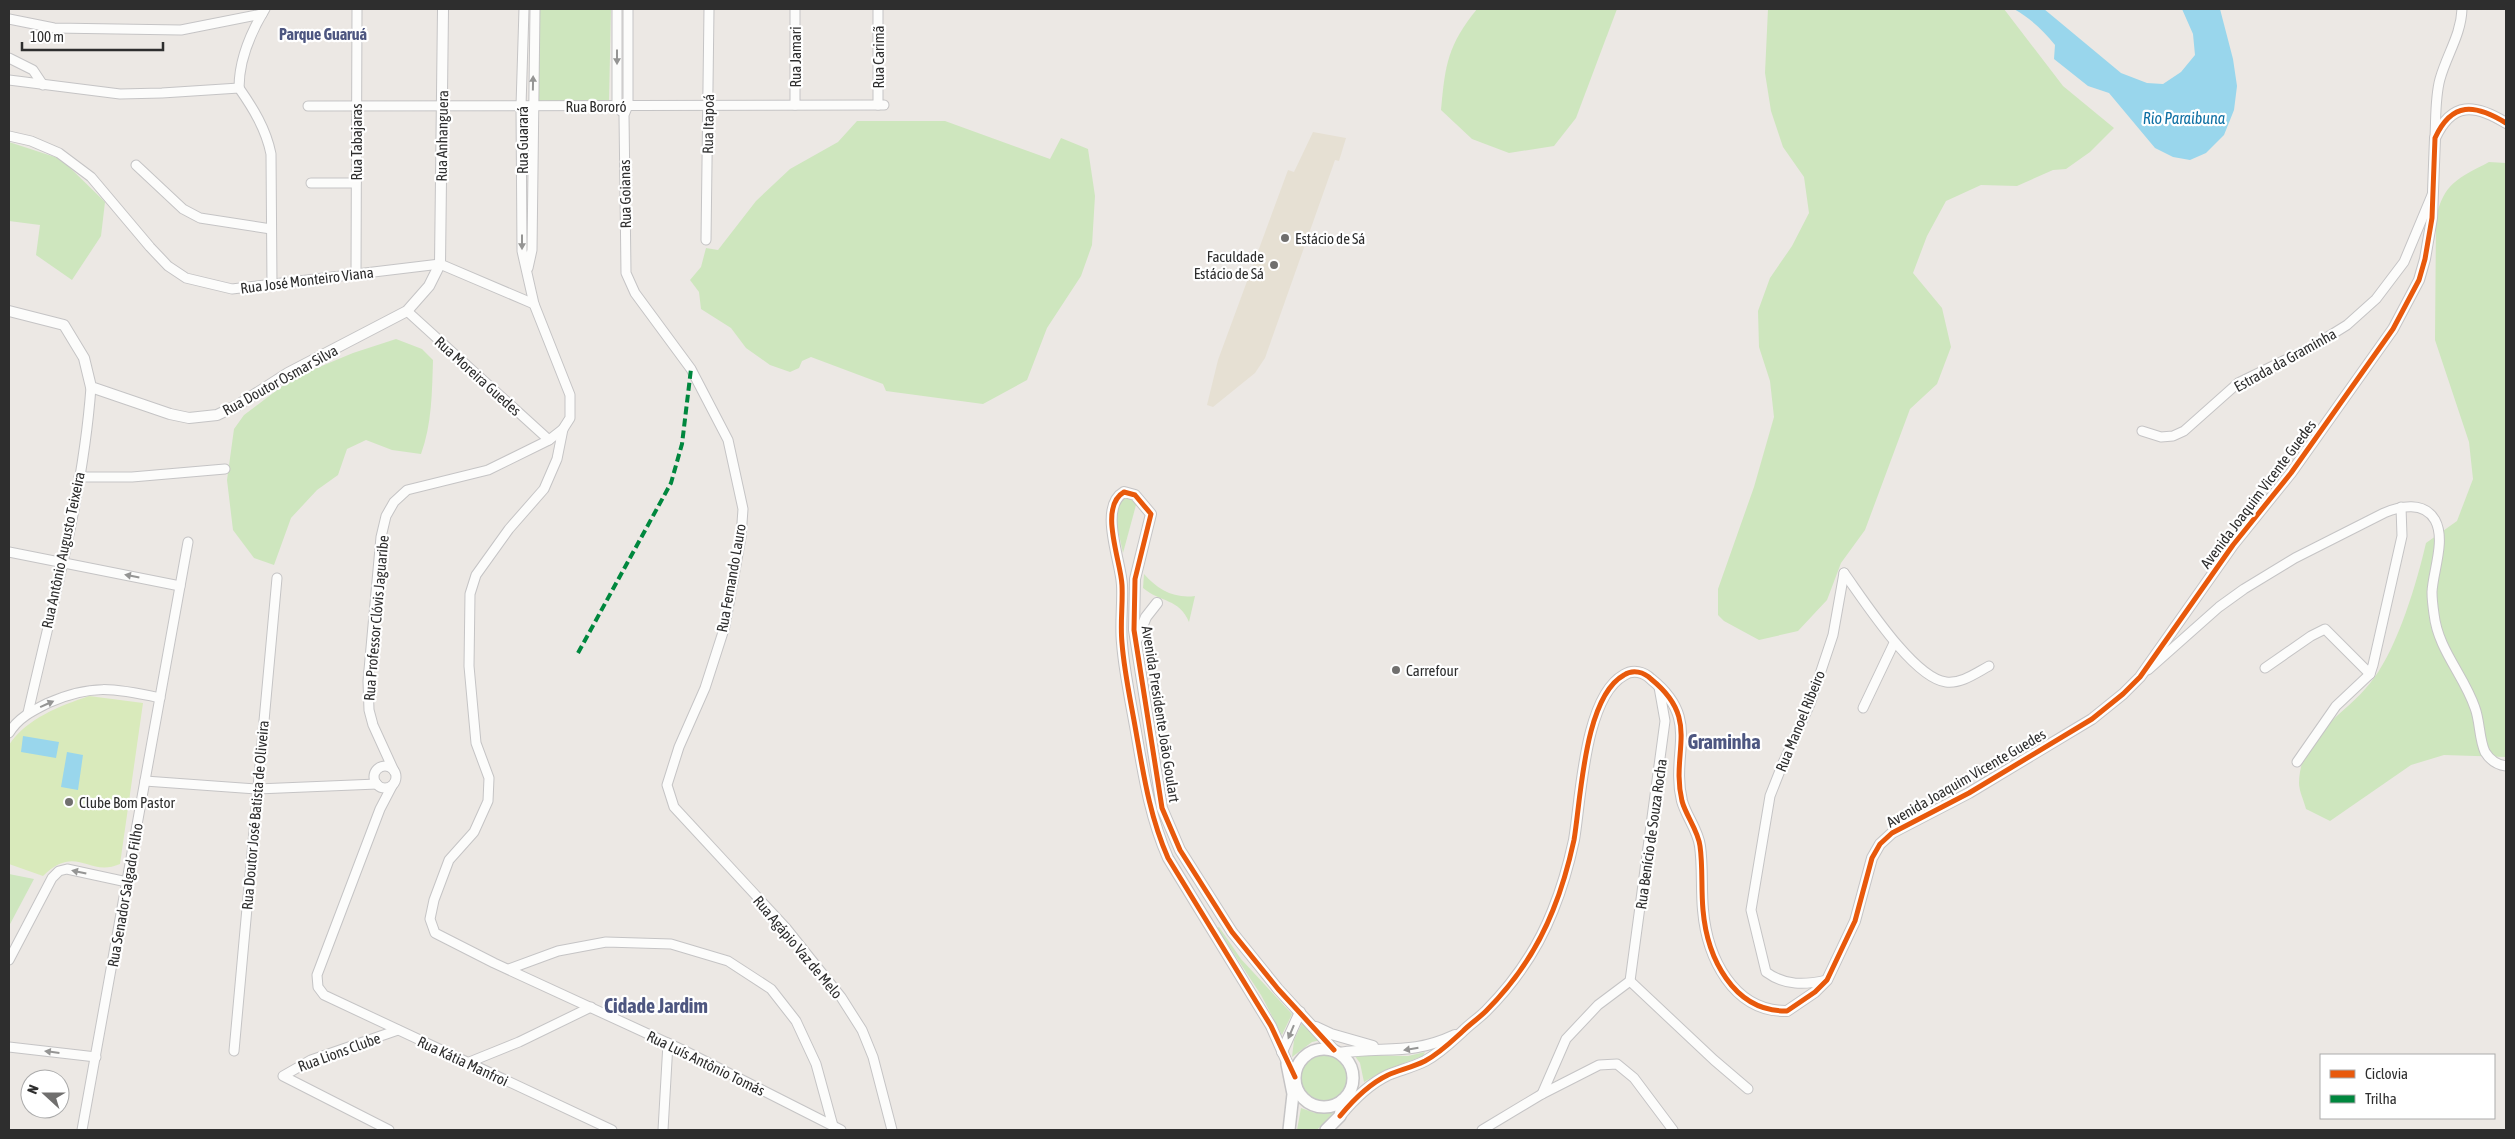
<svg xmlns="http://www.w3.org/2000/svg" width="2515" height="1139" viewBox="0 0 2515 1139" font-family="'Asap Condensed',sans-serif">
<style>
.education{fill:#e6e0d3}
.green{fill:#cee6be}
.pitch{fill:#d9eabb}
.water{fill:#99d6ec}
.lines{fill:none;stroke-linecap:round;stroke-linejoin:round}
.minor-casing{stroke:#c5c4c5;stroke-width:11}
.tertiary-casing{stroke:#c5c4c5;stroke-width:12}
.secondary-casing{stroke:#c5c4c5;stroke-width:14}
.minor{stroke:#fcfcfb;stroke-width:9}
.tertiary{stroke:#fcfcfb;stroke-width:10}
.secondary{stroke:#fcfcfb;stroke-width:11}
.quiet{stroke:#00873e;stroke-width:4;stroke-dasharray:8 4;stroke-linecap:butt}
.cycleway-casing{stroke:#fff;stroke-width:8}
.cycleway{stroke:#e8590c;stroke-width:5}
.oneway{fill:#959594}
.poi-dot{fill:#706f6e;stroke:#fff;stroke-width:2}
.labels{text-anchor:middle;dominant-baseline:central;stroke-width:4.5;stroke-linejoin:round;paint-order:stroke}
.street-label{font-size:15px;fill:#2e2e2e;stroke:#fff}
.poi-label{font-size:15px;fill:#2e2e2e;stroke:#fff;text-anchor:start}
.neighbourhood-label{font-size:16px;font-weight:bold;fill:#4d5680;stroke:#fff}
.water-label{font-size:16px;font-style:italic;fill:#0d6fa3;stroke:#fff}
.district-label{font-size:20px;font-weight:bold;fill:#4d5680;stroke:#fff}
</style>
<rect width="100%" height="100%" fill="#ece8e4"/>
<polygon class="education" points="1313,132 1346,138 1339,161 1335,160 1265,358 1255,373 1213,407 1207,405 1218,360 1288,170 1294,172"/>
<g class="green">
<polygon points="537,9 611,9 609,101 535,105"/>
<path d="M1477,9h140l-41,109 -22,28 -45,7 -37,-14 -31,-29c4,-46 7,-65 36,-101z"/>
<polygon points="1768,9 2004,9 2063,86 2114,128 2090,152 2066,169 2053,170 2017,186 1981,185 1946,201 1927,236 1913,273 1942,308 1951,347 1937,384 1910,409 1865,530 1841,563 1827,600 1798,631 1759,640 1724,621 1718,615 1718,589 1754,487 1774,417 1770,381 1759,347 1758,311 1770,278 1792,246 1809,213 1804,177 1783,147 1771,111 1765,73"/>
<polygon points="857,121 945,121 1050,159 1061,138 1088,149 1095,196 1092,245 1081,276 1047,328 1027,380 983,404 886,391 883,384 811,357 802,361 799,368 790,372 770,365 746,348 731,328 701,309 699,292 690,280 701,267 706,248 718,250 756,201 790,169 838,142"/>
<polygon points="9,142 61,159 105,202 101,236 72,280 36,255 40,225 9,221"/>
<path d="M2489,162l17,1v594l-62,-2 -33,10 -81,56 -24,-12c-2,-8 -7,-18 -7,-26 1,-51 49,-68 75,-105 24,-32 43,-96 52,-135l31,-22 16,-42 -4,-37 -34,-102 1,-121c7,-36 23,-41 53,-57z"/>
<path d="M396,339l26,10 11,11c-1,32 -1,64 -12,94l-29,-4 -26,-10 -19,9 -9,26 -21,15 -26,28 -17,47 -20,-7 -21,-28 -6,-50 7,-51 10,-14 49,-37 60,-25z"/>
<polygon points="1127,498 1135,501 1136,505 1123,553 1116,521 1120,501"/>
<path d="M1144,574c13,15 30,25 51,22l-6,26c-10,-24 -28,-19 -46,-34z"/>
<polygon points="9,874 34,879 9,926"/>
<polygon points="1219,927 1241,959 1292,1014 1282,1035 1261,995 1217,928"/>
<polygon points="1302,1023 1321,1040 1312,1042 1292,1057 1294,1040"/>
<polygon points="1425,1052 1423,1056 1383,1071 1364,1082 1360,1063 1354,1055 1408,1056"/>
<circle cx="1324" cy="1077" r="24"/>
<polygon points="1301,1108 1315,1113 1334,1112 1317,1130 1297,1130"/>
</g>
<path class="pitch" d="M89,696l54,7 -23,161c-32,14 -43,-21 -77,12l-34,-12v-119c18,-27 51,-39 80,-49z"/>
<g class="water">
<path d="M2014,9h30l77,64 26,10 16,1 18,-12 14,-17 -2,-21 -11,-25h38l13,50 4,27 -3,24 -10,25 -18,18 -16,7 -17,-3 -18,-9 -46,-55 -21,-7 -34,-27 1,-14c-12,-15 -24,-26 -41,-36z"/>
<polygon points="23,736 59,742 56,758 21,752"/>
<polygon points="67,752 83,755 78,790 61,787"/>
</g>
<g class="lines">
<g class="minor-casing">
<g id="minor">
<polyline points="617,9 617,106 621,111"/>
<polyline points="628,9 628,105 624,115 626,273 635,293 691,369 728,440 743,509 741,537 725,626 705,688 679,747 667,785 674,807 786,928 841,997 862,1030 873,1057 892,1130"/>
<polyline points="9,19 54,28 181,30 262,14"/>
<polyline points="9,58 33,70 43,85"/>
<polyline points="9,80 120,94 162,93 239,88"/>
<path d="M239,88c14,20 27,41 32,66l1,131"/>
<path d="M239,88c0,-27 12,-56 26,-79"/>
<polyline points="795,105 795,9"/>
<polyline points="878,105 878,9"/>
<polyline points="308,106 884,105"/>
<polyline points="9,136 31,141 59,153 91,177 150,247 168,266 186,278 232,289 440,264 534,304"/>
<path d="M2435,137c1,-19 0,-40 5,-58 7,-25 21,-44 22,-70"/>
<polyline points="136,165 183,209 200,218 271,229"/>
<polyline points="311,183 356,183"/>
<polyline points="706,240 709,9"/>
<polyline points="528,268 532,250 535,9"/>
<polyline points="356,275 357,9"/>
<polyline points="407,311 549,440"/>
<polyline points="563,429 557,459 544,489 509,529 476,575 470,594 469,666 476,743 489,778 488,801 474,832 449,860 434,900 430,919 435,933 494,963 685,1051 841,1130"/>
<polyline points="2142,431 2161,437 2173,436 2184,431 2238,383 2310,348 2347,325 2376,299 2404,262 2432,195"/>
<polyline points="79,477 132,477 225,469"/>
<polyline points="9,552 180,586"/>
<path d="M1844,573c19,26 69,105 102,109 15,2 30,-9 43,-16"/>
<polyline points="2265,668 2311,636 2325,629 2370,674"/>
<path d="M2148,670l71,-63 25,-18 51,-31 89,-45c16,-7 40,-12 51,7 11,20 -2,51 -3,72 0,7 1,15 2,22 4,36 30,61 41,94 5,13 4,31 10,44 5,8 12,13 21,14"/>
<polyline points="1863,708 1894,643"/>
<path d="M28,713c24,-107 55,-216 63,-326"/>
<path d="M9,733c9,-15 23,-22 39,-30 43,-19 66,-15 112,-5"/>
<polyline points="2297,762 2336,706 2370,674 2373,665 2402,536 2401,507"/>
<circle cx="385" cy="777" r="11"/>
<polyline points="394,771 373,725 369,710 368,681 381,537 386,516 394,502 407,490 488,470 549,440 563,429 570,418 570,395 534,304 522,251 521,106 524,9"/>
<polyline points="145,781 257,789 377,784"/>
<polyline points="392,786 380,809 317,975 318,987 324,995 612,1130"/>
<polyline points="9,960 52,878 59,871 67,869 127,882"/>
<polyline points="509,969 558,951 606,942 671,944 728,961 771,989 796,1021 816,1064 833,1126"/>
<path d="M1827,980c-22,5 -42,6 -61,-8l-15,-62 19,-114 13,-33 27,-59 23,-69 11,-62"/>
<polyline points="1630,981 1665,721 1659,687"/>
<polyline points="1630,981 1714,1060 1748,1089"/>
<polyline points="9,1047 96,1057"/>
<polyline points="234,1051 277,578"/>
<polyline points="467,1063 519,1042 591,1007"/>
<polyline points="1542,1094 1566,1039 1598,1005 1630,981"/>
<polyline points="82,1130 188,542"/>
<polyline points="389,1130 283,1076 311,1060 398,1030"/>
<polyline points="663,1130 668,1043"/>
<polyline points="1482,1130 1542,1094 1599,1065 1617,1064 1634,1078 1673,1130"/>
</g>
</g>
<g class="tertiary-casing">
<g id="tertiary">
<polyline points="9,311 64,325 84,358 91,387 170,414 189,418 217,415 238,405 288,373 407,311 429,286 440,264 443,9"/>
<polyline points="1137,639 1146,617 1157,603"/>
<polyline points="1316,1027 1331,1034 1373,1046"/>
<polyline points="1282,1052 1300,1012"/>
<path d="M1339,1053c46,-7 71,3 116,-18"/>
<path d="M1290,1069l-19,-43 -103,-168c-19,-43 -25,-87 -33,-132 -5,-28 -11,-56 -13,-83 -2,-19 1,-39 0,-58 -1,-24 -24,-78 2,-93l11,3 16,19 -16,65 -1,51 28,178 18,42 52,82 46,57 56,61"/>
<path d="M1340,1116c14,-17 29,-32 48,-41 12,-5 25,-8 37,-14 15,-8 26,-19 38,-30 7,-7 16,-13 23,-20 28,-28 52,-63 67,-101 9,-22 16,-47 21,-70 7,-41 10,-143 50,-165 9,-6 20,-3 27,4 51,41 19,72 31,122 4,15 16,29 18,45 3,21 1,43 3,64 4,47 30,102 84,101l28,-19 12,-12 28,-59 17,-63 8,-14 12,-11 77,-40 123,-74 31,-25 17,-17 93,-132 58,-72 102,-144 26,-49 6,-21 7,-41 3,-80c17,-37 40,-34 71,-15"/>
</g>
</g>
<g class="secondary-casing">
<g id="secondary">
<circle cx="1324" cy="1078" r="29"/>
<polyline points="1287,1064 1293,1094 1289,1130"/>
<polyline points="1326,1130 1340,1116 1343,1100"/>
</g>
</g>
<use href="#minor" class="minor"/>
<use href="#tertiary" class="tertiary"/>
<use href="#secondary" class="secondary"/>
<polyline class="quiet" points="578,653 671,483 682,444 691,369"/>
<g class="cycleway-casing">
<g id="cycleway">
<path d="M1295,1077l-24,-51 -103,-168c-19,-43 -25,-87 -33,-132 -5,-28 -11,-56 -13,-83 -2,-19 1,-39 0,-58 -1,-24 -24,-78 2,-93l11,3 16,19 -16,65 -1,51 28,178 18,42 52,82 46,57 56,61"/>
<path d="M1340,1116c14,-17 29,-32 48,-41 12,-5 25,-8 37,-14 15,-8 26,-19 38,-30 7,-7 16,-13 23,-20 28,-28 52,-63 67,-101 9,-22 16,-47 21,-70 7,-41 10,-143 50,-165 9,-6 20,-3 27,4 51,41 19,72 31,122 4,15 16,29 18,45 3,21 1,43 3,64 4,47 30,102 84,101l28,-19 12,-12 28,-59 17,-63 8,-14 12,-11 77,-40 123,-74 31,-25 17,-17 93,-132 58,-72 102,-144 26,-49 6,-21 7,-41 3,-80c17,-37 40,-34 71,-15"/>
</g>
</g>
<use href="#cycleway" class="cycleway"/>
</g>
<defs><path id="oneway-solid" d="M-6-.8H1V-3.2L6.5 0L1 3.2V.8H-6Z" transform="scale(1.25)"/></defs>
<g class="oneway">
<use href="#oneway-solid" transform="translate(617 57) rotate(90)"/>
<use href="#oneway-solid" transform="translate(533 83) rotate(-89)"/>
<use href="#oneway-solid" transform="translate(522 242) rotate(90)"/>
<use href="#oneway-solid" transform="translate(132 576) rotate(-169)"/>
<use href="#oneway-solid" transform="translate(47 704) rotate(-24)"/>
<use href="#oneway-solid" transform="translate(79 872) rotate(-168)"/>
<use href="#oneway-solid" transform="translate(1291 1032) rotate(113)"/>
<use href="#oneway-solid" transform="translate(1411 1049) rotate(171)"/>
<use href="#oneway-solid" transform="translate(52 1052) rotate(-173)"/>
</g>
<g class="poi-dot">
<circle cx="1285" cy="238" r="5"/>
<circle cx="1274" cy="265" r="5"/>
<circle cx="1396" cy="670" r="5"/>
<circle cx="69" cy="802" r="5"/>
</g>
<g class="labels">
<g class="street-label">
<text transform="translate(795 57) rotate(-90)">Rua Jamari</text>
<text transform="translate(878 57) rotate(-90)">Rua Carimã</text>
<text x="596" y="106">Rua Bororó</text>
<text transform="translate(708 124) rotate(-89)">Rua Itapoá</text>
<text transform="translate(442 136) rotate(-89)">Rua Anhanguera</text>
<text transform="translate(522 140) rotate(-90)">Rua Guarará</text>
<text transform="translate(356 142) rotate(-90)">Rua Tabajaras</text>
<text transform="translate(625 194) rotate(-91)">Rua Goianas</text>
<text transform="translate(307 280) rotate(-7)">Rua José Monteiro Viana</text>
<text transform="translate(2285 360) rotate(-29)">Estrada da Graminha</text>
<text transform="translate(478 376) rotate(42)">Rua Moreira Guedes</text>
<text transform="translate(280 380) rotate(-29)">Rua Doutor Osmar Silva</text>
<text transform="translate(2258 494) rotate(-53)">Avenida Joaquim Vicente Guedes</text>
<text transform="translate(63 550) rotate(-78)">Rua Antônio Augusto Teixeira</text>
<text transform="translate(731 578) rotate(-80)">Rua Fernando Lauro</text>
<text transform="translate(376 618) rotate(-85)">Rua Professor Clóvis Jaguaribe</text>
<text transform="translate(1161 714) rotate(81)">Avenida Presidente João Goulart</text>
<text transform="translate(1800 721) rotate(-68)">Rua Manoel Ribeiro</text>
<text transform="translate(1966 778) rotate(-30)">Avenida Joaquim Vicente Guedes</text>
<text transform="translate(255 815) rotate(-85)">Rua Doutor José Batista de Oliveira</text>
<text transform="translate(1651 834) rotate(-82)">Rua Benício de Souza Rocha</text>
<text transform="translate(125 895) rotate(-80)">Rua Senador Salgado Filho</text>
<text transform="translate(798 947) rotate(50)">Rua Agápio Vaz de Melo</text>
<text transform="translate(339 1052) rotate(-20)">Rua Lions Clube</text>
<text transform="translate(463 1061) rotate(25)">Rua Kátia Manfroi</text>
<text transform="translate(706 1063) rotate(26)">Rua Luís Antônio Tomás</text>
</g>
<g class="poi-label">
<text x="1295" y="238">Estácio de Sá</text>
<text x="1264" y="256" text-anchor="end">Faculdade<tspan x="1264" dy="17">Estácio de Sá</tspan></text>
<text x="1406" y="670">Carrefour</text>
<text x="79" y="802">Clube Bom Pastor</text>
</g>
<g class="neighbourhood-label">
<text x="323" y="34">Parque Guaruá</text>
</g>
<g class="water-label">
<text x="2184" y="118">Rio Paraibuna</text>
</g>
<g class="district-label">
<text x="1724" y="741">Graminha</text>
<text x="656" y="1005">Cidade Jardim</text>
</g>
</g>
<rect width="2515" height="1139" fill="none" stroke="#2e2e2e" stroke-width="20"/>
<rect x="2320" y="1054" width="175" height="65" fill="#ffffff" stroke="#ababab"/>
<rect x="2330" y="1070" width="25" height="8" fill="#e8590c" stroke="#ababab"/>
<text x="2365" y="1079" font-size="15" fill="#2e2e2e">Ciclovia</text>
<rect x="2330" y="1095" width="25" height="8" fill="#00873e" stroke="#ababab"/>
<text x="2365" y="1104" font-size="15" fill="#2e2e2e">Trilha</text>
<g transform="translate(45 1094) rotate(291)"><circle r="24" fill="#ffffff" stroke="#ababab"/>
<path d="M0-4L9 19L0 12L-9 19Z" fill="#706f6e"/>
<text y="-8" font-size="14" font-weight="bold" text-anchor="middle" fill="#2e2e2e">N</text>
</g>
<path d="M22 42v8h141v-8" fill="none" stroke="#2e2e2e" stroke-width="2.5"/>
<text x="30" y="42" font-size="15" fill="#2e2e2e" stroke="#ffffff" stroke-width="4" paint-order="stroke">100 m</text>
</svg>
